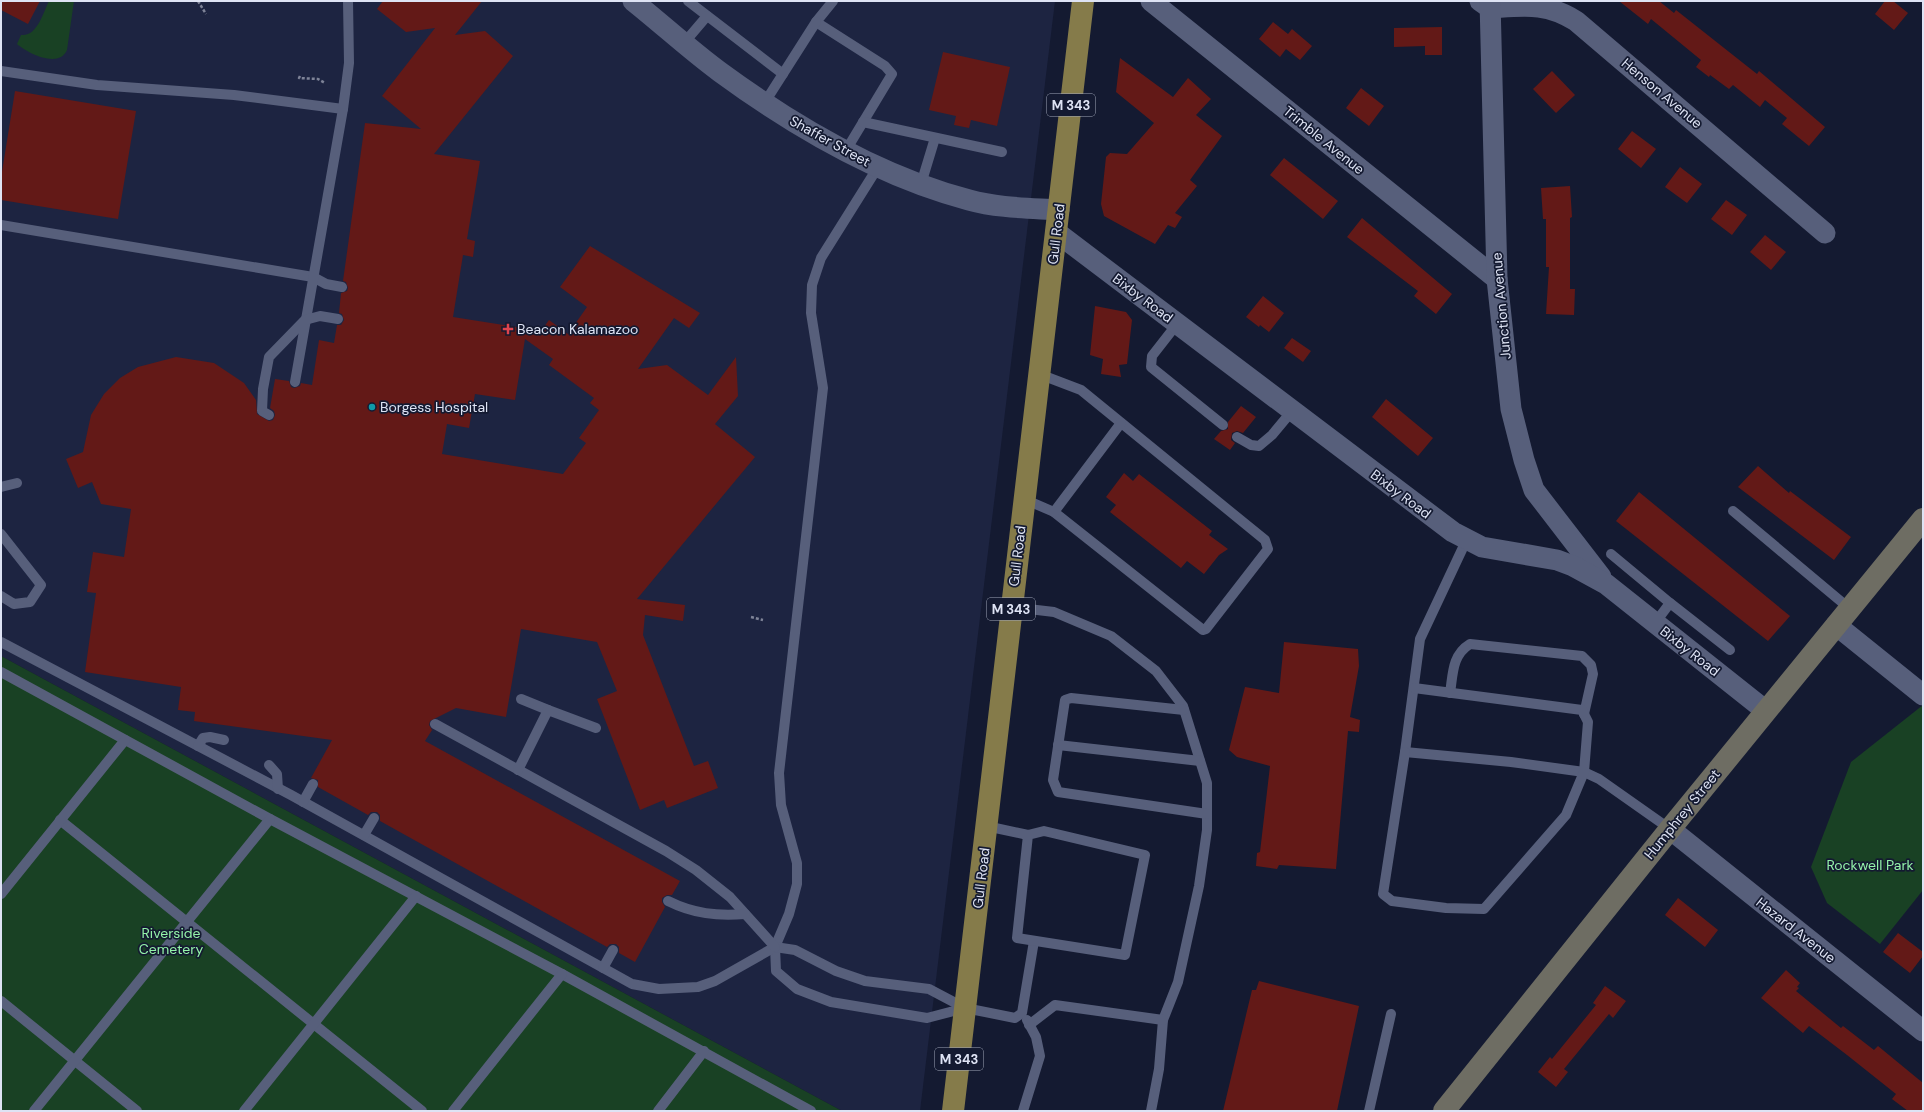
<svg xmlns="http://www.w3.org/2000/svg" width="1924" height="1112" viewBox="0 0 1924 1112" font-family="'DM Sans',sans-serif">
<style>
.built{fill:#1d2441}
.green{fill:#194124}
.building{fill:#631917;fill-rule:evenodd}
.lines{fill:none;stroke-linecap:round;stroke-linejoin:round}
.path{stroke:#7e8397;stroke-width:2.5;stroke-dasharray:3 2;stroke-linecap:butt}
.lane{stroke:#575f7b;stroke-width:10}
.street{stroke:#575f7b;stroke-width:21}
.secondary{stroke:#6e6d63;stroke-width:22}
.primary{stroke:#857b4a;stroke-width:22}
.health-dot{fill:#e0444e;stroke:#141a31;stroke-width:1.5}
.culture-dot{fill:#0f9aa8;stroke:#141a31;stroke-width:1.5}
.labels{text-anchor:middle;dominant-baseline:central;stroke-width:3.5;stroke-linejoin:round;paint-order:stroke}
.shield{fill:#141a31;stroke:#a1a7ba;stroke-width:1}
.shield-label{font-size:13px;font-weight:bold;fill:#dee3f4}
.street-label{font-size:14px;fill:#dee3f4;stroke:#141a31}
.poi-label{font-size:14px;fill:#dee3f4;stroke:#141a31;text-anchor:start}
.park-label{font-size:14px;fill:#94f3a9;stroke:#141a31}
</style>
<rect width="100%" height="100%" fill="#141a31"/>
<polygon class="built" points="1,1 1055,1 920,1111 842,1111 1,656"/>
<g class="green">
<path d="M49,1h25l-7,49c-8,19 -40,3 -50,-6l4,-9c16,2 22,-22 28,-34z"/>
<polygon points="1,656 842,1111 1,1111"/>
<polygon points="1923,705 1923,890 1880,944 1827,903 1811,867 1851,762"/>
</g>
<g class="building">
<polygon points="1,1 40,1 28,24 1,10"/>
<path d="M383,1h99l-27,34 30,-4 28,25 -79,98 46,7 -13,78 8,2 -2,16 -10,-2 -10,62 88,14 8,-11 19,14 19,-27 -27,-20 30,-41 110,67 -11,15 -15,-10 -36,51 29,-4 41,30 28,-38 2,39 -23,28 40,33 -118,142 48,6 -2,16 -38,-6 -2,20 51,131 14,-5 10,27 -51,20 -3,-8 -24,10 -43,-111 20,-8 -20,-49 -76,-13 -15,88 -50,-9 -26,13 -1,4 3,5 -7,11 255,140 -8,14h-5l-5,3v4l3,5 -30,55 -16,-9v-6l-3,-3h-6l-3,3 -227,-126v-6l-3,-3h-6l-3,3 -50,-28v-7l-7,-2 21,-38 -138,-19 1,-9 -17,-2 3,-23 -96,-15 11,-79 -9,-1 6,-40 31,5 7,-48 -30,-5 -9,-22 -14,6 -12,-29 17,-7 8,-37 13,-21 16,-16 18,-11 38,-10 38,6 30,20 12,17 1,14 12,7 4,-1 2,-5 -1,-4 -4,-3 5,-29 14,2 2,6 3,1 6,-2 1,-3 11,2 7,-45 15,3 3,-18h4l3,-5 -2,-6 -3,-1 2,-20 6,-2 1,-3 -2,-6 -3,-1 22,-158 56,6 -39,-33 53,-68 -29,4 -29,-23zM525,339l28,20 -4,6 45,33 -4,5 9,7 -20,28 7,5 -23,31 -121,-20 5,-30 22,4 6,-34 40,6z"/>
<polygon points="1619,1 1659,1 1674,13 1676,10 1757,74 1759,71 1825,127 1809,146 1782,124 1787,118 1765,100 1760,107 1733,85 1729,89 1710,75 1709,77 1696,67 1701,60 1651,19 1648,24"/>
<polygon points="1885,1 1893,1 1908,13 1894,30 1875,14"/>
<polygon points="1273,22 1288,34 1292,29 1312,46 1300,60 1286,49 1280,57 1259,39"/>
<polygon points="1442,27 1442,55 1425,55 1425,46 1394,47 1394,28"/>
<polygon points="943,52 1010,67 997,126 971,120 969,128 954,125 956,116 929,110"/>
<polygon points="1120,58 1173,97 1188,78 1211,99 1196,115 1222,136 1190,180 1197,186 1175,213 1182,217 1175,228 1168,225 1155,244 1104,216 1101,204 1106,157 1110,153 1127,154 1154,123 1116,92"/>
<polygon points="1552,71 1575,95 1556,113 1533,89"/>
<polygon points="1361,88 1384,106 1369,126 1346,108"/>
<polygon points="15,91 136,111 118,219 1,200 1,178"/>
<polygon points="1632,131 1656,149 1641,168 1618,149"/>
<polygon points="1284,158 1338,201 1323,219 1270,175"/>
<polygon points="1680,167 1702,184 1687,203 1665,187"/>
<polygon points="1570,186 1572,217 1570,218 1570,289 1575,289 1574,315 1546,314 1549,267 1546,267 1546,219 1543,219 1541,188"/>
<polygon points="1726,200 1747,215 1732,235 1711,219"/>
<polygon points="1362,218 1452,294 1436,314 1414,296 1418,291 1347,237"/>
<polygon points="1765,235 1786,252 1771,270 1750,252"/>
<polygon points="1263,296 1284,313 1269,332 1260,325 1259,327 1246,317"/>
<polygon points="1095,306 1126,312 1132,320 1127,364 1119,365 1121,377 1101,374 1103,359 1090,355"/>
<polygon points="1292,338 1311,351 1303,362 1284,348"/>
<polygon points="1386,399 1433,438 1418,456 1372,417"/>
<polygon points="1241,406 1256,417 1243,433 1237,431 1232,433 1231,440 1235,443 1230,450 1214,439 1221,431 1228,429 1228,422"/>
<polygon points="1758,466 1789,493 1790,491 1851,537 1834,560 1738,487"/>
<polygon points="1124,473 1133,481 1139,474 1212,531 1209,535 1228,549 1219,555 1204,574 1187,561 1181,568 1110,512 1116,505 1106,497"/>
<polygon points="1639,492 1790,616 1768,641 1616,521"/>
<polygon points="1284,642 1358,649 1359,666 1350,717 1360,720 1359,732 1348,731 1336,869 1279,865 1277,869 1256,866 1257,853 1260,852 1270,766 1237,757 1229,750 1245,687 1279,693"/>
<polygon points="1678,898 1718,930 1705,947 1665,915"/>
<polygon points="1898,933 1923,952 1923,956 1910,973 1883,952"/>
<polygon points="1786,970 1800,983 1797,987 1799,988 1796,991 1841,1028 1843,1026 1874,1050 1878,1046 1923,1083 1923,1111 1908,1111 1892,1099 1896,1094 1847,1055 1809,1026 1803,1033 1761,998"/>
<polygon points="1259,981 1359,1006 1337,1111 1223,1111 1252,990 1256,990"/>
<polygon points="1605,986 1626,1001 1613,1018 1609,1014 1564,1069 1568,1072 1556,1087 1538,1072 1550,1057 1552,1059 1596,1005 1593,1003"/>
</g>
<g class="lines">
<g class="path">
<polyline points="198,1 206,14"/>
<polyline points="300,76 299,78 318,79 325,83"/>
<polyline points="751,617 763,620"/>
</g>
<g class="lane">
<polyline points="688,1 783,74"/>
<polyline points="833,1 816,22 885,66 892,74 845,152"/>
<polyline points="684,43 707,16"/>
<polyline points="1,71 97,85 234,95 343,109"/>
<polyline points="765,102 816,22"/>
<polyline points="863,122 1002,152"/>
<polyline points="878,167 821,258 812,285 811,313 823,388 779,773 781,805 797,863 797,884 789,914 775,947 776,971 797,989 831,1002 927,1018 965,1008"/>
<polyline points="921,184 935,138"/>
<polyline points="1,225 313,277 326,284 342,287"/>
<polyline points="1177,324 1152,356 1151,367 1223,425"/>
<polyline points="295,382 343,109 349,63 348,1"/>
<polyline points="269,415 262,411 263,389 269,357 305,320 320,316 338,319"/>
<polyline points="1237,437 1251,445 1259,446 1272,435 1292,411"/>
<polyline points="1,487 17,483"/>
<polyline points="1024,499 1054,512 1203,630 1206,629 1268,549 1265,540 1081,390 1039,374"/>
<polyline points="1733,511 1850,609"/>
<polyline points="1054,512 1121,423"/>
<polyline points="1,534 41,585 30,602 14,604 1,596"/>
<polyline points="1467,539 1420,639 1405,752 1511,762 1584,772 1599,779 1670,829"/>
<polyline points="1611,554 1670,603 1655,623"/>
<polyline points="1670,603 1730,650"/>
<polyline points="1011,607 1054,612 1111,636 1156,671 1183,706 1207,783 1207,830 1199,886 1178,982 1163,1020 1159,1069 1151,1111"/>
<polyline points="1,642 291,795 632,984 659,989 698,987 715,981 775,947 795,950 836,971 865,981 929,989 965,1008 1015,1018 1022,1013 1034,941"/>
<polyline points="1,672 270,819 562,974 811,1111"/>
<path d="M1450,693c3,-19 2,-38 20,-49l112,12 9,9 2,9 -9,40"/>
<polyline points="521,699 548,710"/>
<polyline points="1184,710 1071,698 1065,700 1053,780 1058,792 1207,814"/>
<polyline points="435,724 666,851 696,870 730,897 775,947"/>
<polyline points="1058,745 1200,761"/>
<polyline points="198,746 203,738 210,737 224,740"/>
<polyline points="1405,752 1383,894 1392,901 1446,908 1484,909 1566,815 1584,772 1588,722 1582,710 1414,688"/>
<polyline points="269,765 277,774 278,789"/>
<polyline points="518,770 548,710 596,728"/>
<polyline points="303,802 313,784"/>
<polyline points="60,820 422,1111"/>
<polyline points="986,826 1028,835 1017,938 1125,955 1145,855 1044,831 1028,835"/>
<polyline points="364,835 374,818"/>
<polyline points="1,894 125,740"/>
<path d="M668,901c26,13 49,15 77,13"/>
<polyline points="603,968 613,950"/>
<polyline points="1,1001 137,1111"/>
<polyline points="1029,1025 1055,1005 1163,1020"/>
<polyline points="34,1111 270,819"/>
<polyline points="244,1111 416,896"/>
<polyline points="453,1111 562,974"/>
<polyline points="658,1111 704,1051"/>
<polyline points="1023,1111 1040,1056 1036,1037 1027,1020"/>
<polyline points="1369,1111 1391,1014"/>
</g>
<g class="street">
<path d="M633,1c29,23 57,49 87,71 75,55 158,104 249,128 29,8 60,8 90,10"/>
<polyline points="1151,1 1497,279"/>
<path d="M1480,1l10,7c34,-2 56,-6 86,13l249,212"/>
<polyline points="1490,1 1497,279 1511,409 1524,460 1534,490 1601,577"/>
<polyline points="1056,232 1453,532 1482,547 1557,560 1573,566 1606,584 1766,711"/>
<polyline points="1836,625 1923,695"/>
<polyline points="1670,829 1923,1031"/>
</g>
<polyline class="secondary" points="1444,1111 1670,829 1923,519"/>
<polyline class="primary" points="953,1111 1083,1"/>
</g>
<path class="health-dot" d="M506 323h4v4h4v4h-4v4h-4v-4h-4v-4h4z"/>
<circle class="culture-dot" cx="372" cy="407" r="4"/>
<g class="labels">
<g class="shield">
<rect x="1047" y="94" width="48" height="22" rx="3"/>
<rect x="987" y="598" width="48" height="22" rx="3"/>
<rect x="935" y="1048" width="48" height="22" rx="3"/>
</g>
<g class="shield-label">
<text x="1071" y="105">M 343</text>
<text x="1011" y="609">M 343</text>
<text x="959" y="1059">M 343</text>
</g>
<g class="street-label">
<text transform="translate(1662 93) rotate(40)">Henson Avenue</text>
<text transform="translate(1324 140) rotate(39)">Trimble Avenue</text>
<text transform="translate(830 141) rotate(29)">Shaffer Street</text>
<text transform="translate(1056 234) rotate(-83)">Gull Road</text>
<text transform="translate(1143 298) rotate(37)">Bixby Road</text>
<text transform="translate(1501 306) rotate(-95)">Junction Avenue</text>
<text transform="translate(1401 494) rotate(37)">Bixby Road</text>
<text transform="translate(1017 556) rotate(-83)">Gull Road</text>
<text transform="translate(1690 651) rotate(38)">Bixby Road</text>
<text transform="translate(1682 814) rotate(-51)">Humphrey Street</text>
<text transform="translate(981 878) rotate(-83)">Gull Road</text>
<text transform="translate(1796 930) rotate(38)">Hazard Avenue</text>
</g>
<g class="poi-label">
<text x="517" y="329">Beacon Kalamazoo</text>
<text x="380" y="407">Borgess Hospital</text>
</g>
<g class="park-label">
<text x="1870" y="865">Rockwell Park</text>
<text x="171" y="933">Riverside<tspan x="171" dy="16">Cemetery</tspan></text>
</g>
</g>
<rect width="1924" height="1112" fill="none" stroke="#dee3f4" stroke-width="4"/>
</svg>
